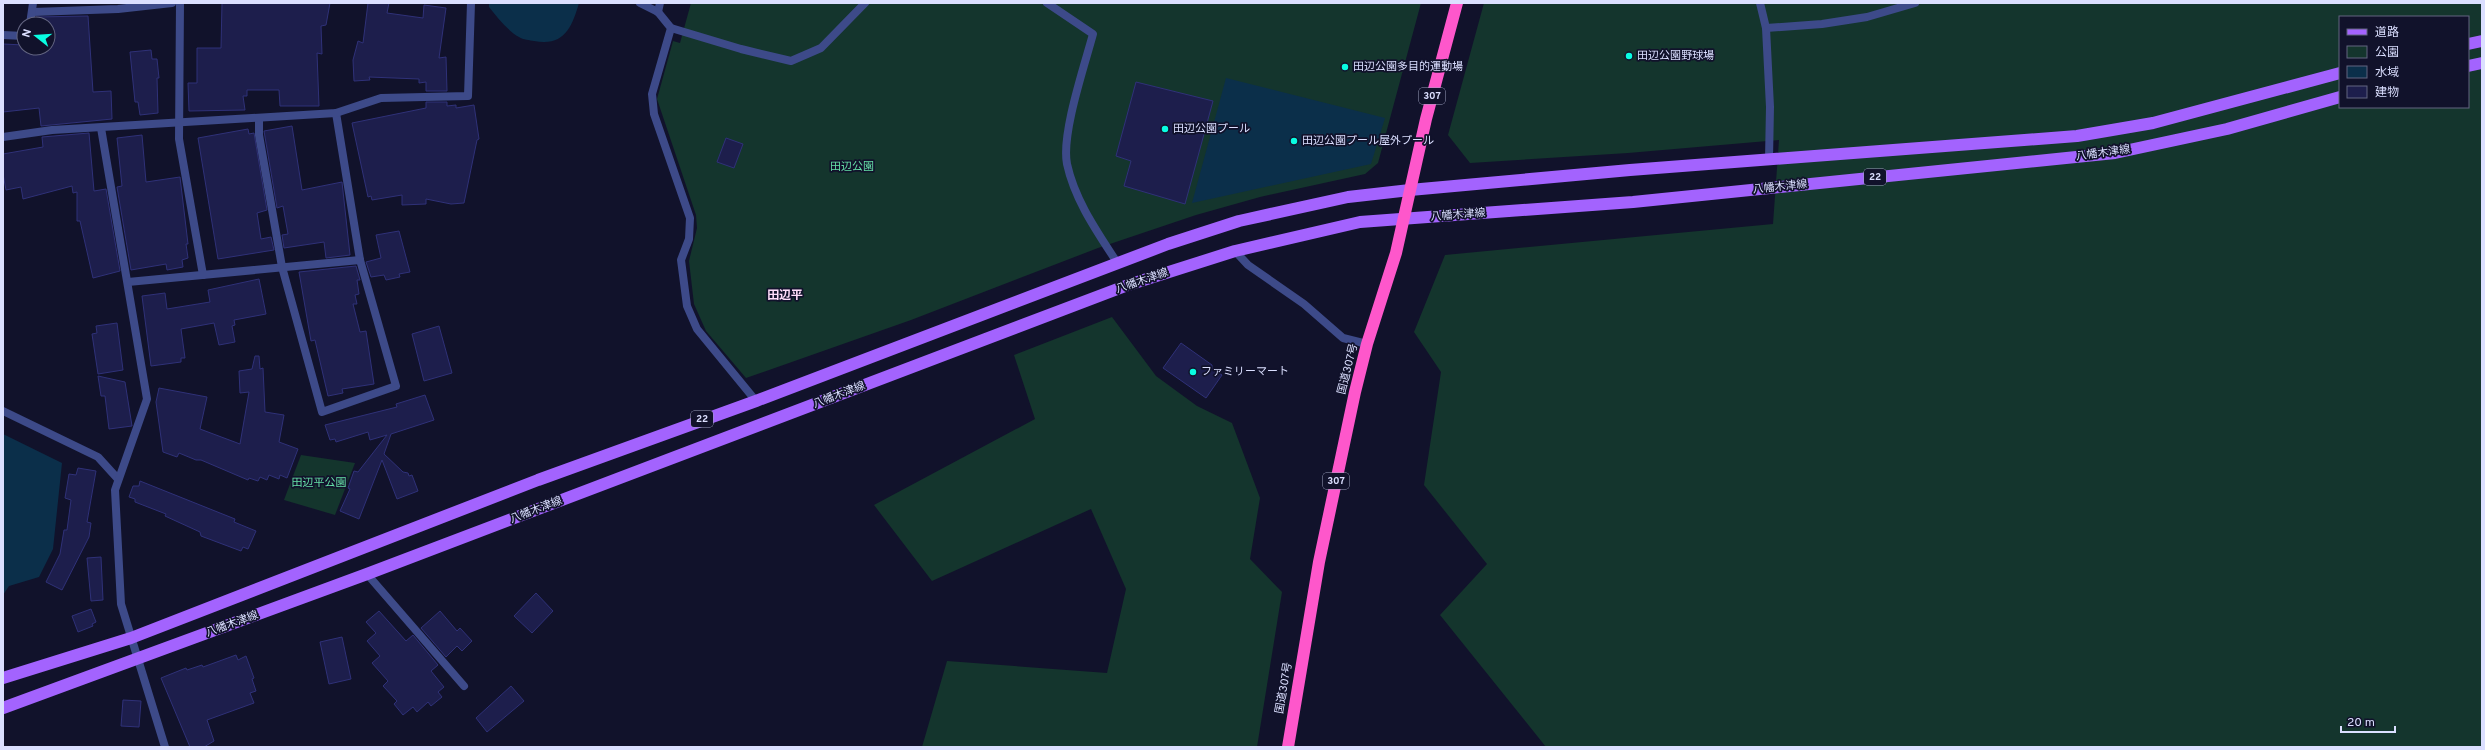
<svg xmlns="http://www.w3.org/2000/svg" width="2485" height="750" viewBox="0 0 2485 750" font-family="Overpass,'Noto Sans JP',sans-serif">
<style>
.green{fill:#14352d;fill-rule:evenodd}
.water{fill:#0b2f4a}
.building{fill:#1d1e4c;stroke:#2f3178}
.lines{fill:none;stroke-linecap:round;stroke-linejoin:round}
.lane{stroke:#3d4a89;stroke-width:8}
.street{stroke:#3d4a89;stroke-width:8}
.primary{stroke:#a363fe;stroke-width:12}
.highway{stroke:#fe57cb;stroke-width:12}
.poi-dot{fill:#09fde2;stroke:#11122b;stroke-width:1.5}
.labels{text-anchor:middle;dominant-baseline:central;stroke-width:3.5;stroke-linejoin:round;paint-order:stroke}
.shield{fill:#11122b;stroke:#9ea2bf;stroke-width:1}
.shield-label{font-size:10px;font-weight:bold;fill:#dbdfff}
.poi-label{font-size:11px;fill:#dbdfff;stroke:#11122b;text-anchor:start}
.street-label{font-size:11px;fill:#dbdfff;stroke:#11122b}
.park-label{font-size:11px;fill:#66e0a7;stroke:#11122b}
.neighbourhood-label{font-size:12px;font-weight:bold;fill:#ffddfa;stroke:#11122b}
</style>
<rect width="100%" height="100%" fill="#11122b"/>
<g class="green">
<polygon points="691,3 1421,3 1378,163 1365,174 1260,197 1196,215 1098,248 911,320 746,378 706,331 694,304 689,261 697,228 696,215 657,99 673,41 680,43"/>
<path d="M1484,3h998v744h-936l-106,-132 47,-51 -63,-79 17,-113 -27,-40 31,-77 328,-31 6,-84 -151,13 -158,10 -22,-28zM2340,17h128v90h-128z"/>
<polygon points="1112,317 1156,376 1197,406 1232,423 1260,498 1250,559 1282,592 1257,747 922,747 947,661 1107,673 1126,589 1091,509 932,581 874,505 1035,419 1014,355"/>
<polygon points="301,455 355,463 335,515 284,500"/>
</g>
<g class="water">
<path d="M489,3h90c-7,24 -15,44 -45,38 -4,-1 -11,-1 -15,-4 -11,-6 -22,-20 -30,-30z"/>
<polygon points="1226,78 1385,118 1371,164 1192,203"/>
<polygon points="3,434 62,463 53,549 39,577 9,586 3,595"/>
</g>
<g class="building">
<polygon points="222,3 330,3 326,25 321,26 322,54 317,53 319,106 280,106 279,90 247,90 247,96 243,96 245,110 189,111 188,83 197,83 197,48 221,48"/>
<polygon points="368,3 389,3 387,13 423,18 424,5 446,8 439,58 446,57 447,91 426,91 426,82 419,83 419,79 369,77 370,80 354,81 353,60 358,41 363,43"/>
<polygon points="88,16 93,92 111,91 112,119 41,126 39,108 3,112 3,44 24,45 24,48 48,48 48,24 36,24 36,17"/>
<polygon points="151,50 152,59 157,59 159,78 157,78 158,113 140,115 138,102 135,102 130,52"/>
<polygon points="1136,82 1213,101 1185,204 1124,186 1131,161 1116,156"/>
<polygon points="426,102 447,102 447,106 456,105 456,108 474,105 479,139 477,140 464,203 451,204 426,199 426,204 402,205 402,195 372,200 371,196 368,197 352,123 426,108"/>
<polygon points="292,126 302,190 342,182 350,255 326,258 324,242 284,248 282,235 288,234 283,206 277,208 264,131"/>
<polygon points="248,129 249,134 254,133 267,210 257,213 261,239 271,237 274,250 218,259 198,138"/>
<polygon points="89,133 94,191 106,189 120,271 93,278 80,221 77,221 77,192 73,193 72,186 23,199 21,187 6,190 3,174 3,154 43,147 42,137"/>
<polygon points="142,135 146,182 180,177 188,244 186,244 188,258 182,260 183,267 167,270 166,264 131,270 117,187 122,186 117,138"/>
<polygon points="726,138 743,144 734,168 717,162"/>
<polygon points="399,231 410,272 399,274 400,277 386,280 384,275 371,277 366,262 381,258 376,235"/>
<polygon points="356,266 360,280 357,280 359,294 355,295 357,304 353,304 360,332 366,331 374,384 342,389 343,393 328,396 315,340 311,341 299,272"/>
<polygon points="259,279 266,314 234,320 235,325 232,326 235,342 219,345 214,323 181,329 185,358 181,358 181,362 151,366 142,296 165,293 167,309 210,302 208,290"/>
<polygon points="117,323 123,370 98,374 92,334 97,333 96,326"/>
<polygon points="439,326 452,373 424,381 412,334"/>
<polygon points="1181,343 1212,365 1212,368 1222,375 1206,398 1163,368"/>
<polygon points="255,356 259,356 260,369 263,368 265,412 284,415 279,442 298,449 287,478 280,475 279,479 269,475 267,480 260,477 258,481 249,478 248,480 201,460 196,460 179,453 177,457 163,452 156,402 159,388 207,397 200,429 240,444 249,392 240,393 239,371 252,369"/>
<polygon points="98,376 125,382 132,426 109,429 105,396 101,396"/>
<polygon points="425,395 434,420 391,434 384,454 403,472 408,473 409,476 412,475 418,491 397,499 382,460 359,519 340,511 350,489 348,488 354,471 358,472 387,435 370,440 368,432 336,442 335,439 330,440 325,425 397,407 396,404"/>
<polygon points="78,468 96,471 87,522 91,523 89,537 62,590 46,582 60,554 64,530 67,530 71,500 65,498 69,474 76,475"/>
<polygon points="140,481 235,519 234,522 256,531 248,549 243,547 241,551 201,536 200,532 165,516 166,514 135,502 135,499 129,497 133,486 139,486"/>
<polygon points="101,557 103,600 91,601 87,558"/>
<polygon points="536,593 553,611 532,633 514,616"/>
<polygon points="91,609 96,622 92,624 93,626 78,632 72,616"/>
<polygon points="379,611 406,641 413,635 438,665 431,671 444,687 438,692 442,697 431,706 428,702 417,712 413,707 403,715 394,704 397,701 383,686 388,681 372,663 380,656 367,641 376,633 366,622"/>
<polygon points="440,611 457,631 460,628 472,641 462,651 457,646 446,657 421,628"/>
<polygon points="342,637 351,679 329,684 320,642"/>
<polygon points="236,655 238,660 246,656 254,678 252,679 256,691 250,693 254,703 207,720 214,741 204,747 190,747 161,678 186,668 187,670 202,665 203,667"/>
<polygon points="511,686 524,701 487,732 476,718"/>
<polygon points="123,700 141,701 139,727 121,726"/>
</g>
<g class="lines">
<g class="lane">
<path d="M1047,3l46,31c-8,30 -32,100 -26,130 8,37 31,69 51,100"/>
<polyline points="1760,3 1766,28"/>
<polyline points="658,12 660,3"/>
<polyline points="671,28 741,49 791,61 821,48 865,3"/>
<polyline points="1769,159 1770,107 1766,28 1822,24 1867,17 1915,3"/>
<polyline points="3,411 98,457 118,479"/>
</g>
<g class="street">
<polyline points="180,3 179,139 203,275"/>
<polyline points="640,3 658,12 671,28 652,94 654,114 690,218 689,239 681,260 687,306 697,329 756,401"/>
<polyline points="33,12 118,9 172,3"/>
<polyline points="30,24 33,3"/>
<polyline points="3,35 24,36"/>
<polyline points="259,118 259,135 282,267 322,412 396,386 360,260 336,113"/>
<polyline points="101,128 147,399 115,490 121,604 165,747"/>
<polyline points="3,137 52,130 336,113 381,98 468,96 471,3"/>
<polyline points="1235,251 1248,265 1304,304 1343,338 1367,344"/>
<polyline points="128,282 360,260"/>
<polyline points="367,574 464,686"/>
</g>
<g class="primary">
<polyline points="2468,44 2482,41"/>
<polyline points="2468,66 2482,63"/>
<polyline points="3,678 131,638 538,480 756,401 1168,244 1239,221 1348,197 1410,190 1630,170 2077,136 2153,123 2340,73"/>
<polyline points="3,708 367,574 1128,285 1235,251 1360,222 1633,202 2115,153 2227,129 2340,97"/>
</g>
<polyline class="highway" points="1288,747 1319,562 1355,392 1367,344 1396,253 1426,119 1457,3"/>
</g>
<g class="poi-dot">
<circle cx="1629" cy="56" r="4"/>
<circle cx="1345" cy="67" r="4"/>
<circle cx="1165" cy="129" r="4"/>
<circle cx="1294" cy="141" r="4"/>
<circle cx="1193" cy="372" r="4"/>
</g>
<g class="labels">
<g class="shield">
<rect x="1419" y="88" width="26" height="16" rx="3"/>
<rect x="1864" y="169" width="22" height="16" rx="3"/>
<rect x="691" y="411" width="22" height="16" rx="3"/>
<rect x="1323" y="473" width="26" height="16" rx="3"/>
</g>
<g class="shield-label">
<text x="1432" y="96">307</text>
<text x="1875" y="177">22</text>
<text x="702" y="419">22</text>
<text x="1336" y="481">307</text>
</g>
<g class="poi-label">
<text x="1637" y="56">田辺公園野球場</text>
<text x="1353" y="67">田辺公園多目的運動場</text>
<text x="1173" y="129">田辺公園プール</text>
<text x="1302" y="141">田辺公園プール屋外プール</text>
<text x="1201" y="372">ファミリーマート</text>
</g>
<g class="street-label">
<text transform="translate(2103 153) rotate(-8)">八幡木津線</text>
<text transform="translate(1780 187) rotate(-6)">八幡木津線</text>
<text transform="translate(1458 215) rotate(-4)">八幡木津線</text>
<text transform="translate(1142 281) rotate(-19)">八幡木津線</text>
<text transform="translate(1348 369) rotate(-76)">国道307号</text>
<text transform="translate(839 395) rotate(-21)">八幡木津線</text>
<text transform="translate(536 510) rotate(-21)">八幡木津線</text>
<text transform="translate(232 624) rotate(-20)">八幡木津線</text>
<text transform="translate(1284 688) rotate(-80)">国道307号</text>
</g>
<g class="park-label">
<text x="852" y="167">田辺公園</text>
<text x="319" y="483">田辺平公園</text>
</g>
<g class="neighbourhood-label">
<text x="785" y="296">田辺平</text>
</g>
</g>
<rect width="2485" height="750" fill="none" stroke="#dbdfff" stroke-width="8"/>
<rect x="2339" y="16" width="130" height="92" fill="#11122b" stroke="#626480"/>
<rect x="2347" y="29" width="20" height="6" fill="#a363fe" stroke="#626480"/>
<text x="2375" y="36" font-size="12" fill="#dbdfff">道路</text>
<rect x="2347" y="46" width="20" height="12" fill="#14352d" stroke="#626480"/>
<text x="2375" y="56" font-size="12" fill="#dbdfff">公園</text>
<rect x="2347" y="66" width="20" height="12" fill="#0b2f4a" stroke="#626480"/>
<text x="2375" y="76" font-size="12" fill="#dbdfff">水域</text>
<rect x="2347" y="86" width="20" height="12" fill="#1d1e4c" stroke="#626480"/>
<text x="2375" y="96" font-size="12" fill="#dbdfff">建物</text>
<g transform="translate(36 36) rotate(287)"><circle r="19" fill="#11122b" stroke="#626480"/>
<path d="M0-3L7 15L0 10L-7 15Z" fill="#09fde2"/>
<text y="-6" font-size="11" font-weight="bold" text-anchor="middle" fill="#dbdfff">N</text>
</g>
<path d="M2341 726v6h54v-6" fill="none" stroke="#dbdfff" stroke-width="2"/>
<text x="2347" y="726" font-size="12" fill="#dbdfff" stroke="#11122b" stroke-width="3" paint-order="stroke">20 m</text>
</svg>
